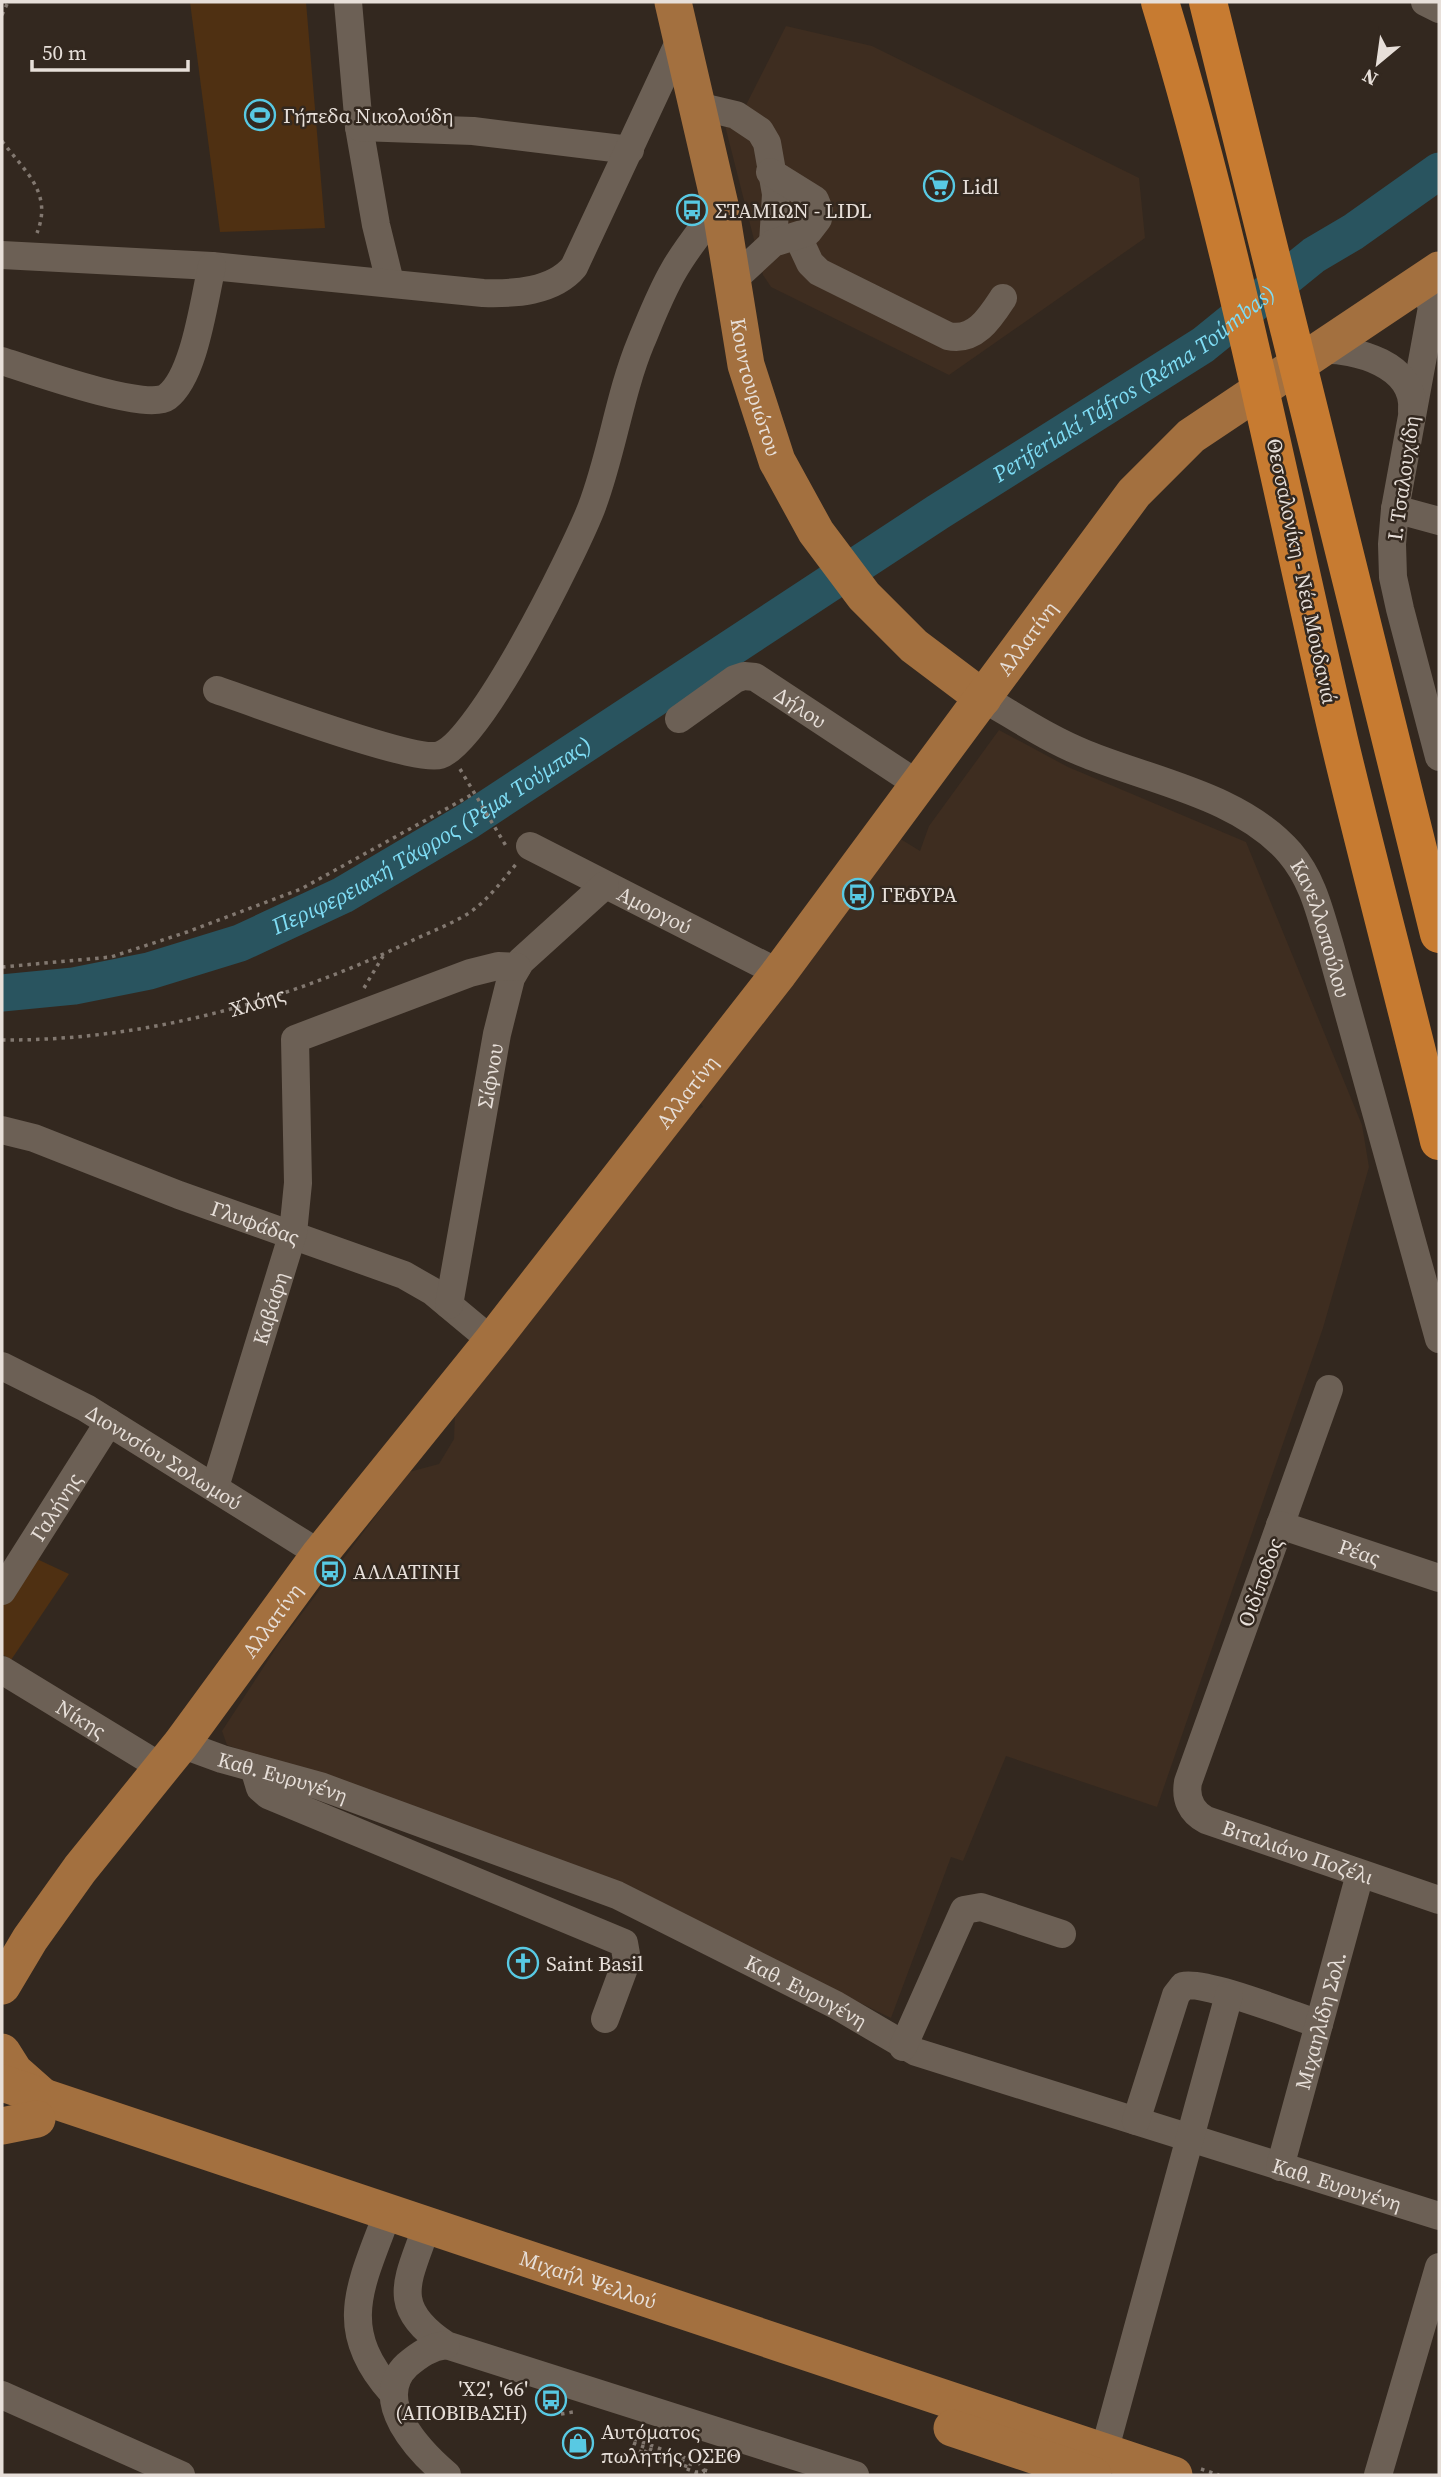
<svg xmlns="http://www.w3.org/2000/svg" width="1441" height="2477" viewBox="0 0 1441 2477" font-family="'Source Serif 4',serif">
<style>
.built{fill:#3e2d20}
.green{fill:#4f3012}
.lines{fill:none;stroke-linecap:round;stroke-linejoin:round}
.river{stroke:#29545f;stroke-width:37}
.path{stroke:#827870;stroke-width:3.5;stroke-dasharray:3.5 5;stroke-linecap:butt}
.minor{stroke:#6c6055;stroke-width:28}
.major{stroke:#a3703f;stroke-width:37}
.highway{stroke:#c77b31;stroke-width:38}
.labels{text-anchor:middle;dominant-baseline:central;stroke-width:5;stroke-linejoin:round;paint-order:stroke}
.poi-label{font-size:21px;fill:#e7dfd9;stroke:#33281f;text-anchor:start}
.street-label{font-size:21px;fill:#e7dfd9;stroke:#33281f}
.water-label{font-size:23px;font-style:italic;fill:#7fdcf4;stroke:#33281f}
</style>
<rect width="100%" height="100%" fill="#33281f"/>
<g class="built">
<polygon points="786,26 872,46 1139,178 1145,238 949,375 771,287 763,275 719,102 745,107"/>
<polygon points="999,730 1068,767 1246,842 1362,1125 1369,1167 1323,1328 1157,1807 1006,1756 963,1861 951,1857 891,2018 637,1894 227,1745 222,1731 278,1645 409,1472 439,1464 454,1439 455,1412 687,1115 703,1107 698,1098 899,838 920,851 929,826"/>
</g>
<g class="green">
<polygon points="190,2 306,2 325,228 220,232"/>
<polygon points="24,1553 69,1574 11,1660 2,1654 2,1596"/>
</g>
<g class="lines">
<path class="river" id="s1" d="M2,993l72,-7 75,-15 91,-28 103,-48 125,-74 470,-309 265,-167 111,-90 39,-23 86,-61"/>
<g class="path">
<polyline points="2,15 8,2"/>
<path d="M2,141c23,31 51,51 35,92"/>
<polyline points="460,769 506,846"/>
<polyline points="2,967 111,957 187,932 301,889 473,794"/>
<polyline points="364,988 383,956"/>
<path id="s2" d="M2,1040c139,1 280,-37 405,-97 20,-10 43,-18 62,-30 19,-13 33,-32 48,-50"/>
<polyline points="561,2414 573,2412"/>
<polyline points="634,2439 699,2463 704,2471"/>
<polyline points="633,2443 693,2465"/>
<polyline points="631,2448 695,2472 705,2472"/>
<polyline points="644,2451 691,2468"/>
<polyline points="1201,2469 1219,2475"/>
<polyline points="705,2472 710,2454"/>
</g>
<g class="minor">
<polyline points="348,2 359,127 376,225 390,282"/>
<polyline points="1425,2 1439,9"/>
<polyline points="698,106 736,115 760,131 767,143 776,194 773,243"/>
<polyline points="359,127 473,131 630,150"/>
<path d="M798,237l12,26 9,9 129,64c27,6 42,-18 55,-38"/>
<path d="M2,255l210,11 271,27c31,1 70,-1 91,-26l107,-229"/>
<polyline points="733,280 773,243 808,232 818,219 819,210 815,200 770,172"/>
<polyline points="1422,282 1432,307 1395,509 1392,544 1393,577 1400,609 1439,757"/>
<path d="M1320,350c35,-2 96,15 92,60"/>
<path d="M2,361c28,9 145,51 165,36 28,-21 37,-98 45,-131"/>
<polyline points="1395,509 1439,521"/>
<path d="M217,690c35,12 198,73 223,65 41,-14 133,-201 151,-246 21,-54 28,-114 50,-167 10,-24 20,-50 33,-72 13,-23 31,-44 46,-65"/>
<path id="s3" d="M983,698c33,19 67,42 103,56 66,27 155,42 204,99 23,27 30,60 40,93l109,393"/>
<path id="s4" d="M679,719l56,-40 9,-3 11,1 164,108"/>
<path id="s5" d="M530,846l249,127"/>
<path id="s6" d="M2,1130l32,8 145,57 225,80 28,16 60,50"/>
<path id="s7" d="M449,1305l48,-271 14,-56 10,-17 84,-76"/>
<path id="s8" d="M2,1366l84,42 234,146"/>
<path id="s9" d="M1329,1389l-141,393c-3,17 3,30 18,38l233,80"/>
<path id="s10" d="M215,1487l78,-254 5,-50 -3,-144 175,-66 28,-7 19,1"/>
<path id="s11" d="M1280,1525l159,53"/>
<path id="s12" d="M2,1591l107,-169"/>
<path id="s13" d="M2,1670l159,97"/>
<path id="s14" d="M181,1744l41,15 98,27 297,109 219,110 80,47 523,164"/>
<polyline points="254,1768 260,1788 268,1795 624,1943 627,1960 605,2019"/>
<polyline points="903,2047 964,1910 981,1907 1062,1934"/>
<path d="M1136,2121l40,-126 7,-9c21,-6 111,30 136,38"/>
<path id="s15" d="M1280,2167l80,-293"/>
<path d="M388,2212c-26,71 -54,116 4,180"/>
<path d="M427,2225c-18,54 -40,81 19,120l409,130"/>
<path d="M446,2345c-16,2 -27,10 -39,20 -37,35 12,86 40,110"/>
<polyline points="2,2395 181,2475"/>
<polyline points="1104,2452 1229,1995"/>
<polyline points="1378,2475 1439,2267"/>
</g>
<g class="major">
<path id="s16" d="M673,2l47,203 26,160 31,96 39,71 48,64 50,50 69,52"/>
<path id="s17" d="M2,1986l28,-47 50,-70 101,-125 139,-190 172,-213 287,-368 355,-480 57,-57 248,-166"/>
<polyline points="2,2052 14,2071 40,2094"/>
<path id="s18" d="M2,2083l1172,392"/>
<polyline points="2,2126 37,2119"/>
<polyline points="952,2428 1093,2475"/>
</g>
<g class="highway">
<path d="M1160,2c74,243 121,491 179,738 32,134 68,267 100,401"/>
<polyline points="1208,2 1439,934"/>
</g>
</g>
<defs>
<g id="stadium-ring" transform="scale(1.575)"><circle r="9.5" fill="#33281f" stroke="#58c9e3" stroke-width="1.5"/><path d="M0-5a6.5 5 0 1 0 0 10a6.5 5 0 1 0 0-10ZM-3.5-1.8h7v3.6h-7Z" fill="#58c9e3"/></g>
<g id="supermarket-ring" transform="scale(1.575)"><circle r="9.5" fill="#33281f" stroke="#58c9e3" stroke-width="1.5"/><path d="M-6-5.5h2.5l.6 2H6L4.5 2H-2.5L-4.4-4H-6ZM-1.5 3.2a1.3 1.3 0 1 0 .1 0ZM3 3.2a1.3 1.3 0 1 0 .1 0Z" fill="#58c9e3"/></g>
<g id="bus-ring" transform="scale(1.575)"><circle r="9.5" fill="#33281f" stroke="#58c9e3" stroke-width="1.5"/><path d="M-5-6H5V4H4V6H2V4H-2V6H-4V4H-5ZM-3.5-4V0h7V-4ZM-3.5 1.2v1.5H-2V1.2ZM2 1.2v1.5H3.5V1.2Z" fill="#58c9e3"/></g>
<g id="church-ring" transform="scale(1.575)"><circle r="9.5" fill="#33281f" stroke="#58c9e3" stroke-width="1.5"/><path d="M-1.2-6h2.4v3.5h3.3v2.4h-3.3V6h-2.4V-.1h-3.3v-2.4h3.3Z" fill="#58c9e3"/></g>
<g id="shop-ring" transform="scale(1.575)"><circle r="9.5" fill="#33281f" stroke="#58c9e3" stroke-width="1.5"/><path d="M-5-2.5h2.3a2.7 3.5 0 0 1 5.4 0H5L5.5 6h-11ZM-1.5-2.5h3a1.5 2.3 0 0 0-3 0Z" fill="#58c9e3"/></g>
</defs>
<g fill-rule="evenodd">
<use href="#stadium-ring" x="260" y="115"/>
<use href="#supermarket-ring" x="939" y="186"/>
<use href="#bus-ring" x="692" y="210"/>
<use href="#bus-ring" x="858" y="894"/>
<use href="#bus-ring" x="330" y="1571"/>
<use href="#church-ring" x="523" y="1963"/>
<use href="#bus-ring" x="551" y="2400"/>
<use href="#shop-ring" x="578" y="2443"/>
</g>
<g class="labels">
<g class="poi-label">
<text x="283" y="115">Γήπεδα Νικολούδη</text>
<text x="962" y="186">Lidl</text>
<text x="715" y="210">ΣΤΑΜΙΩΝ - LIDL</text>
<text x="881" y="894">ΓΕΦΥΡΑ</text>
<text x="353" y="1571">ΑΛΛΑΤΙΝΗ</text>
<text x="546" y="1963">Saint Basil</text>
<text x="528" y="2388" text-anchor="end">'Χ2', '66'<tspan x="528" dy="24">(ΑΠΟΒΙΒΑΣΗ)</tspan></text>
<text x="601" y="2431">Αυτόματος<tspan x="601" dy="24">πωλητής ΟΣΕΘ</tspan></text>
</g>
<g class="street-label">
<text stroke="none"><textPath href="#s16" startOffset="394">Κουντουριώτου</textPath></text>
<text transform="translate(1403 478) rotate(-82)">Ι. Τσαλουχίδη</text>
<text transform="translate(1302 571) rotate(78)">Θεσσαλονίκη - Νέα Μουδανιά</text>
<text stroke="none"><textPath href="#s17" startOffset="1694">Αλλατίνη</textPath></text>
<text stroke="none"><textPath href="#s4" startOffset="144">Δήλου</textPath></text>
<text stroke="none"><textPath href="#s5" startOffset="140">Αμοργού</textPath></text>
<text stroke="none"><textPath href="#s3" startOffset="429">Κανελλοπούλου</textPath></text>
<text stroke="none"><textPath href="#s2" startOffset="259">Χλόης</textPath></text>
<text stroke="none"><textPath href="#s7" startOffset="233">Σίφνου</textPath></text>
<text stroke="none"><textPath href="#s17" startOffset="1127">Αλλατίνη</textPath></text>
<text stroke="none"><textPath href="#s6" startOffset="270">Γλυφάδας</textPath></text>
<text stroke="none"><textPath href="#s10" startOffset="187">Καβάφη</textPath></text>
<text stroke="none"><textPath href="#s8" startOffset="186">Διονυσίου Σολωμού</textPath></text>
<text stroke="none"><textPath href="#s12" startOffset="100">Γαλήνης</textPath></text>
<text stroke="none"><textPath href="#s11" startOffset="84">Ρέας</textPath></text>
<text transform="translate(1260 1582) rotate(-70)">Οιδίποδος</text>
<text stroke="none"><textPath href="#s17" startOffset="455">Αλλατίνη</textPath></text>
<text stroke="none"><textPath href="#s13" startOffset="93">Νίκης</textPath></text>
<text stroke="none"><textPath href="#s14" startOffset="107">Καθ. Ευρυγένη</textPath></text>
<text stroke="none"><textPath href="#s9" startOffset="560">Βιταλιάνο Ποζέλι</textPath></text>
<text stroke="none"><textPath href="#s14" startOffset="674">Καθ. Ευρυγένη</textPath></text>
<text stroke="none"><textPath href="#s15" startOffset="152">Μιχαηλίδη Σολ.</textPath></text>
<text stroke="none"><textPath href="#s14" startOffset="1241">Καθ. Ευρυγένη</textPath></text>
<text stroke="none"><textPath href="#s18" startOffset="618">Μιχαήλ Ψελλού</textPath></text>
</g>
<g class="water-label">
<text stroke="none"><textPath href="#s1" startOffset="1300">Periferiakí Táfros (Réma Toúmbas)</textPath></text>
<text stroke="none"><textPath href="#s1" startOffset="464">Περιφερειακή Τάφρος (Ρέμα Τούμπας)</textPath></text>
</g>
</g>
<rect width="1441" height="2477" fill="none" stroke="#e7dfd9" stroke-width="7"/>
<g transform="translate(1378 63) rotate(209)" stroke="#33281f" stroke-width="5" paint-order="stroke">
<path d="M0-5L12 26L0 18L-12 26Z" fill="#e7dfd9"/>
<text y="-10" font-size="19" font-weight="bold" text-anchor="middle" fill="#e7dfd9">N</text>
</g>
<path d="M32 60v10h156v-10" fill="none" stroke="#e7dfd9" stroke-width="3.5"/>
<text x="42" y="60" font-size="21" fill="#e7dfd9" stroke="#33281f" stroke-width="5" paint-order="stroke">50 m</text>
</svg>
